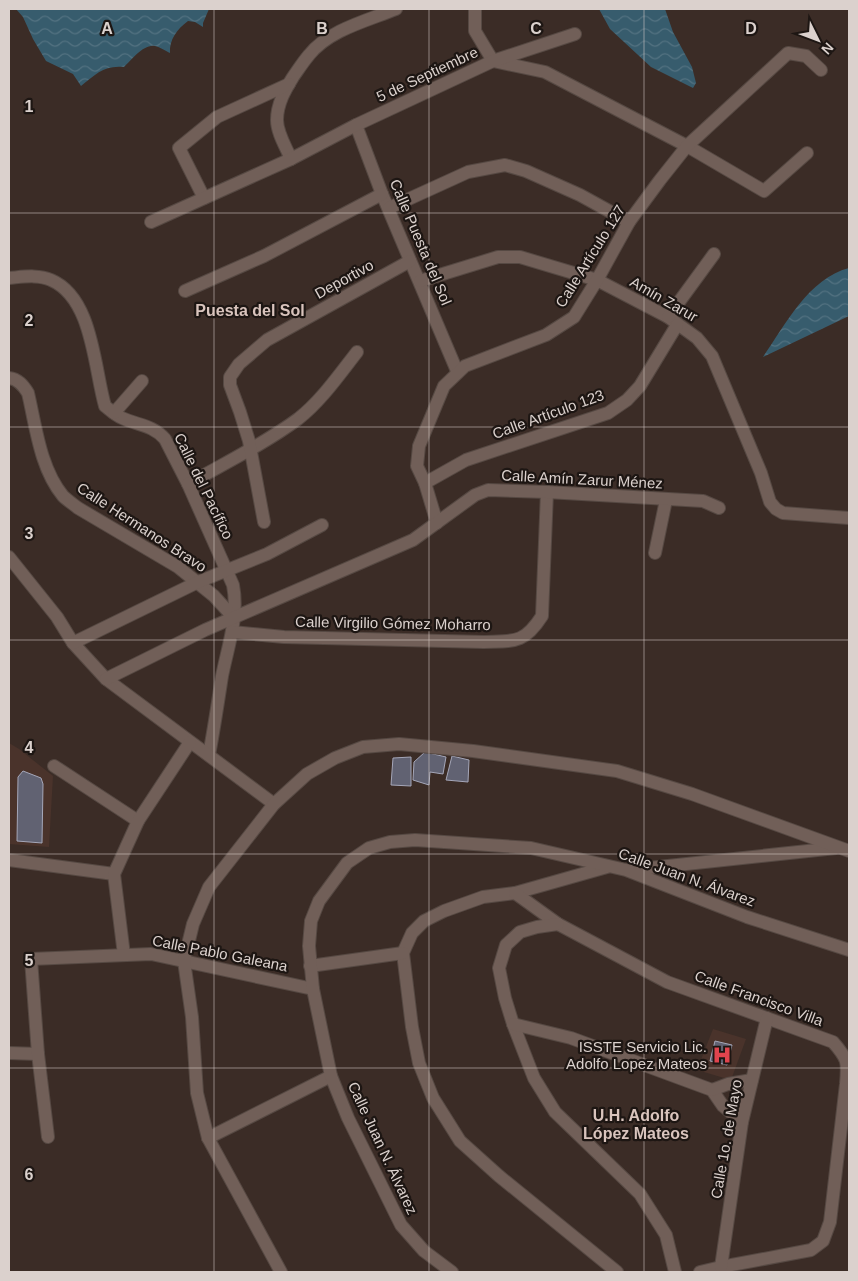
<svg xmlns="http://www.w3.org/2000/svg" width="858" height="1281" viewBox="0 0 858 1281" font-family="Arial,sans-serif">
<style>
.built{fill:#4a332b}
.water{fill:url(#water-waves)}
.building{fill:#616272;stroke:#a5a7b9}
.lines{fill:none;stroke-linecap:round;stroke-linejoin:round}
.minor-casing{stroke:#564943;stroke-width:14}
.minor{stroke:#715f58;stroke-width:12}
.grid{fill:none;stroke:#dbd1cd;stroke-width:1;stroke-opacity:0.55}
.labels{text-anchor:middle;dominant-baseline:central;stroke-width:4.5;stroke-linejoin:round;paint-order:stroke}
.street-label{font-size:15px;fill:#dbd1cd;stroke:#1d1613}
.poi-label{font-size:15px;fill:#dbd1cd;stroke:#1d1613;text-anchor:end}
.neighbourhood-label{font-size:16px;font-weight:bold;fill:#d9c4bd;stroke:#1d1613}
.grid-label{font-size:16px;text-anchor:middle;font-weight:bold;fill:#dbd1cd;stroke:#1d1613;stroke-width:4.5;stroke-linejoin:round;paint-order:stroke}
</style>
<defs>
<pattern id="water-waves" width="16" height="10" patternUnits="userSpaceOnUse" patternTransform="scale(1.25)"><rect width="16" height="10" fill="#375c6d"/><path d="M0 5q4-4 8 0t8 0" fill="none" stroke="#537281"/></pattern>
</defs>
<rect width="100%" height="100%" fill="#3b2c26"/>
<g class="built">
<polygon points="9,743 19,749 53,776 49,847 9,844"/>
<polygon points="713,1029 746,1039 731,1080 697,1070"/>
</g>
<g class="water">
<path d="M16,9h193l-6,14v4l-8,-5 -7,-1c-11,8 -19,19 -18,32 -4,-2 -10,-6 -15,-7 -12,-2 -23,14 -31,21 -20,-2 -28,7 -43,19l-8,-12 -27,-13 -13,-22 -10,-22z"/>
<polygon points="599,9 665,9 673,32 692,67 696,83 693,88 651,67 610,29"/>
<path d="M849,268v48l-86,41c22,-32 46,-79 86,-89z"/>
</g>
<g class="building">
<polygon points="425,752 446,757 443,774 430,772 429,785 413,780 414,762"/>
<polygon points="452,756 469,760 468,782 446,780"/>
<polygon points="411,757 411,786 391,785 393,758"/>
<polygon points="23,771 41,778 43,784 42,843 17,841 18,777"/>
<polygon points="715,1041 732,1045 727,1065 710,1061"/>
</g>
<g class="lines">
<g class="minor-casing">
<g id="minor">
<polyline points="475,9 475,31 493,61"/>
<polyline points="493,61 545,72 687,146 764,191 807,153"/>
<polyline points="356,125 382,194 457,371"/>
<path d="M291,159c-5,-12 -14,-26 -14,-39 0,-16 8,-30 16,-43 5,-7 10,-15 16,-22 20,-25 57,-34 87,-46"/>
<polyline points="204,198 179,148 217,117 289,84"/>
<polyline points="389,208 468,172 505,165 526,171 580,195 629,222"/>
<polyline points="151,222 291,159 356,125 493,61 575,34"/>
<path d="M9,278c13,-1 29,-4 42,2 42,18 43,88 54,126 5,4 10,9 17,12 15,7 31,7 43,21l23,45 45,101c6,31 -5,61 -11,91 -4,26 -8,53 -13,79"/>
<polyline points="420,281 498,257 520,257 597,280 668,317 697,338 712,356 761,473 770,502 776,509 783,513 849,518"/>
<polyline points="185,291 264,256 382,194"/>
<polyline points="668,317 714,254"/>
<path d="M9,378c9,1 14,7 19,15 8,34 12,75 35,103 4,4 10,8 15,12l100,59 36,29 20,22"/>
<polyline points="114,413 142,381"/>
<polyline points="425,483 466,460 608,413 627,400 640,386 677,325"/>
<path d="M188,484c37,-21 76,-40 110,-65 23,-18 41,-44 59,-67"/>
<polyline points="264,522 249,441 240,412 230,385 230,377 239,364 267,340 410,261"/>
<polyline points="437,523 425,483 417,466 419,446 444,386 465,366 546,335 574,317 597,280 629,222 660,180 687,146 788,53 806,56 821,70"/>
<polyline points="655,553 666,500"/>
<polyline points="9,557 57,617 73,643 106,679 274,804"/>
<path d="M232,632l52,5 200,5c30,-1 40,2 58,-26l5,-124"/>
<polyline points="73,643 198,582 267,554 322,525"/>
<polyline points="106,679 205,630 413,540 475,495 488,490 547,492 703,501 719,508"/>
<polyline points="54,766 138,821"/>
<polyline points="9,860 114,874"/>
<polyline points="607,867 515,893 483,897 444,911 424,921 412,933 403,953 412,1027 419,1063 433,1098 460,1141 499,1176 617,1272"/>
<polyline points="630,870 836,848"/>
<path d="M515,893l43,31 109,58 166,60c15,17 15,20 13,42l-16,138 -7,19 -12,9 -90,17 -21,5"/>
<polyline points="558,924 537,927 520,932 506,945 499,968 505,998 513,1024 534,1078 555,1112 640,1194 666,1235 675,1272"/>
<polyline points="124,955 114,874 138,821 190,742"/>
<polyline points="310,966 403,953"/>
<polyline points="513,1024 571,1038 712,1090 723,1106 742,1122"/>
<polyline points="9,1053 38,1054"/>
<polyline points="712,1090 728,1084 752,1080"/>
<polyline points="48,1137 38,1054 31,959 151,954 313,989"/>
<polyline points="208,1138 331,1076"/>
<polyline points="721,1267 742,1122 767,1018"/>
<polyline points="281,1272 208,1138 197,1093 192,1017 184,961 193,924 209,887 274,804 307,774 335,758 363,747 399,744 473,751 617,771 692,794 849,851"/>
<polyline points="452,1272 424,1251 401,1225 348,1118 331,1076 313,989 309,946 311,921 319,901 347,863 369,848 390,842 415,840 531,848 626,870 747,917 849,950"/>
</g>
</g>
<use href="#minor" class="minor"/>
</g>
<path class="grid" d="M214,9v1263M429,9v1263M644,9v1263M9,213h840M9,427h840M9,640h840M9,854h840M9,1068h840"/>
<defs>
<g id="hospital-bare" transform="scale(1.5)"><path d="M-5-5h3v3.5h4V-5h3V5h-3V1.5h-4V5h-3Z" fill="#e0444e" stroke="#1d1613" stroke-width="2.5" paint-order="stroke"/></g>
</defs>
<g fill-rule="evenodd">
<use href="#hospital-bare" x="722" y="1055"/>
</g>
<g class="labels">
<g class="street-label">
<text transform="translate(427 74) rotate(-25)">5 de Septiembre</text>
<text transform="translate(421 242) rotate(67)">Calle Puesta del Sol</text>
<text transform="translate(590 256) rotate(-58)">Calle Artículo 127</text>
<text transform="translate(344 279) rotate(-29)">Deportivo</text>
<text transform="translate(664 299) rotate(30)">Amín Zarur</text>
<text transform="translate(548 414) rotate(-20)">Calle Artículo 123</text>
<text transform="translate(582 479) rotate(3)">Calle Amín Zarur Ménez</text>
<text transform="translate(204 486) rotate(64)">Calle del Pacífico</text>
<text transform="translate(142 527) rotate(33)">Calle Hermanos Bravo</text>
<text transform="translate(393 623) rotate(1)">Calle Virgilio Gómez Moharro</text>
<text transform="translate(687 877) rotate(20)">Calle Juan N. Álvarez</text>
<text transform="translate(220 953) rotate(11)">Calle Pablo Galeana</text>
<text transform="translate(759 998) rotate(20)">Calle Francisco Villa</text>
<text transform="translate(726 1139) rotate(-80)">Calle 1o. de Mayo</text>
<text transform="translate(383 1148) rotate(65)">Calle Juan N. Álvarez</text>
</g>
<g class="poi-label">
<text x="707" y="1046">ISSTE Servicio Lic.<tspan x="707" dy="17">Adolfo Lopez Mateos</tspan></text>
</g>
<g class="neighbourhood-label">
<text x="250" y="310">Puesta del Sol</text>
<text x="636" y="1115">U.H. Adolfo<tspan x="636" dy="18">López Mateos</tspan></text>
</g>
</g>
<g class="grid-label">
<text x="107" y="34">A</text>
<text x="322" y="34">B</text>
<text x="536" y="34">C</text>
<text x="751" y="34">D</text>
<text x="29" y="112">1</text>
<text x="29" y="326">2</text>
<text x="29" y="539">3</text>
<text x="29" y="753">4</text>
<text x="29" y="966">5</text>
<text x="29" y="1180">6</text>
</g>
<rect width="858" height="1281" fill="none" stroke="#dbd1cd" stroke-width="20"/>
<g transform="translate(818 40) rotate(132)" stroke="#1d1613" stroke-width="4" paint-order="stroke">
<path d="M0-4L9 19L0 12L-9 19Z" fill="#dbd1cd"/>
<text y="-8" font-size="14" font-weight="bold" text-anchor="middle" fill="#dbd1cd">N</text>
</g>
</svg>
